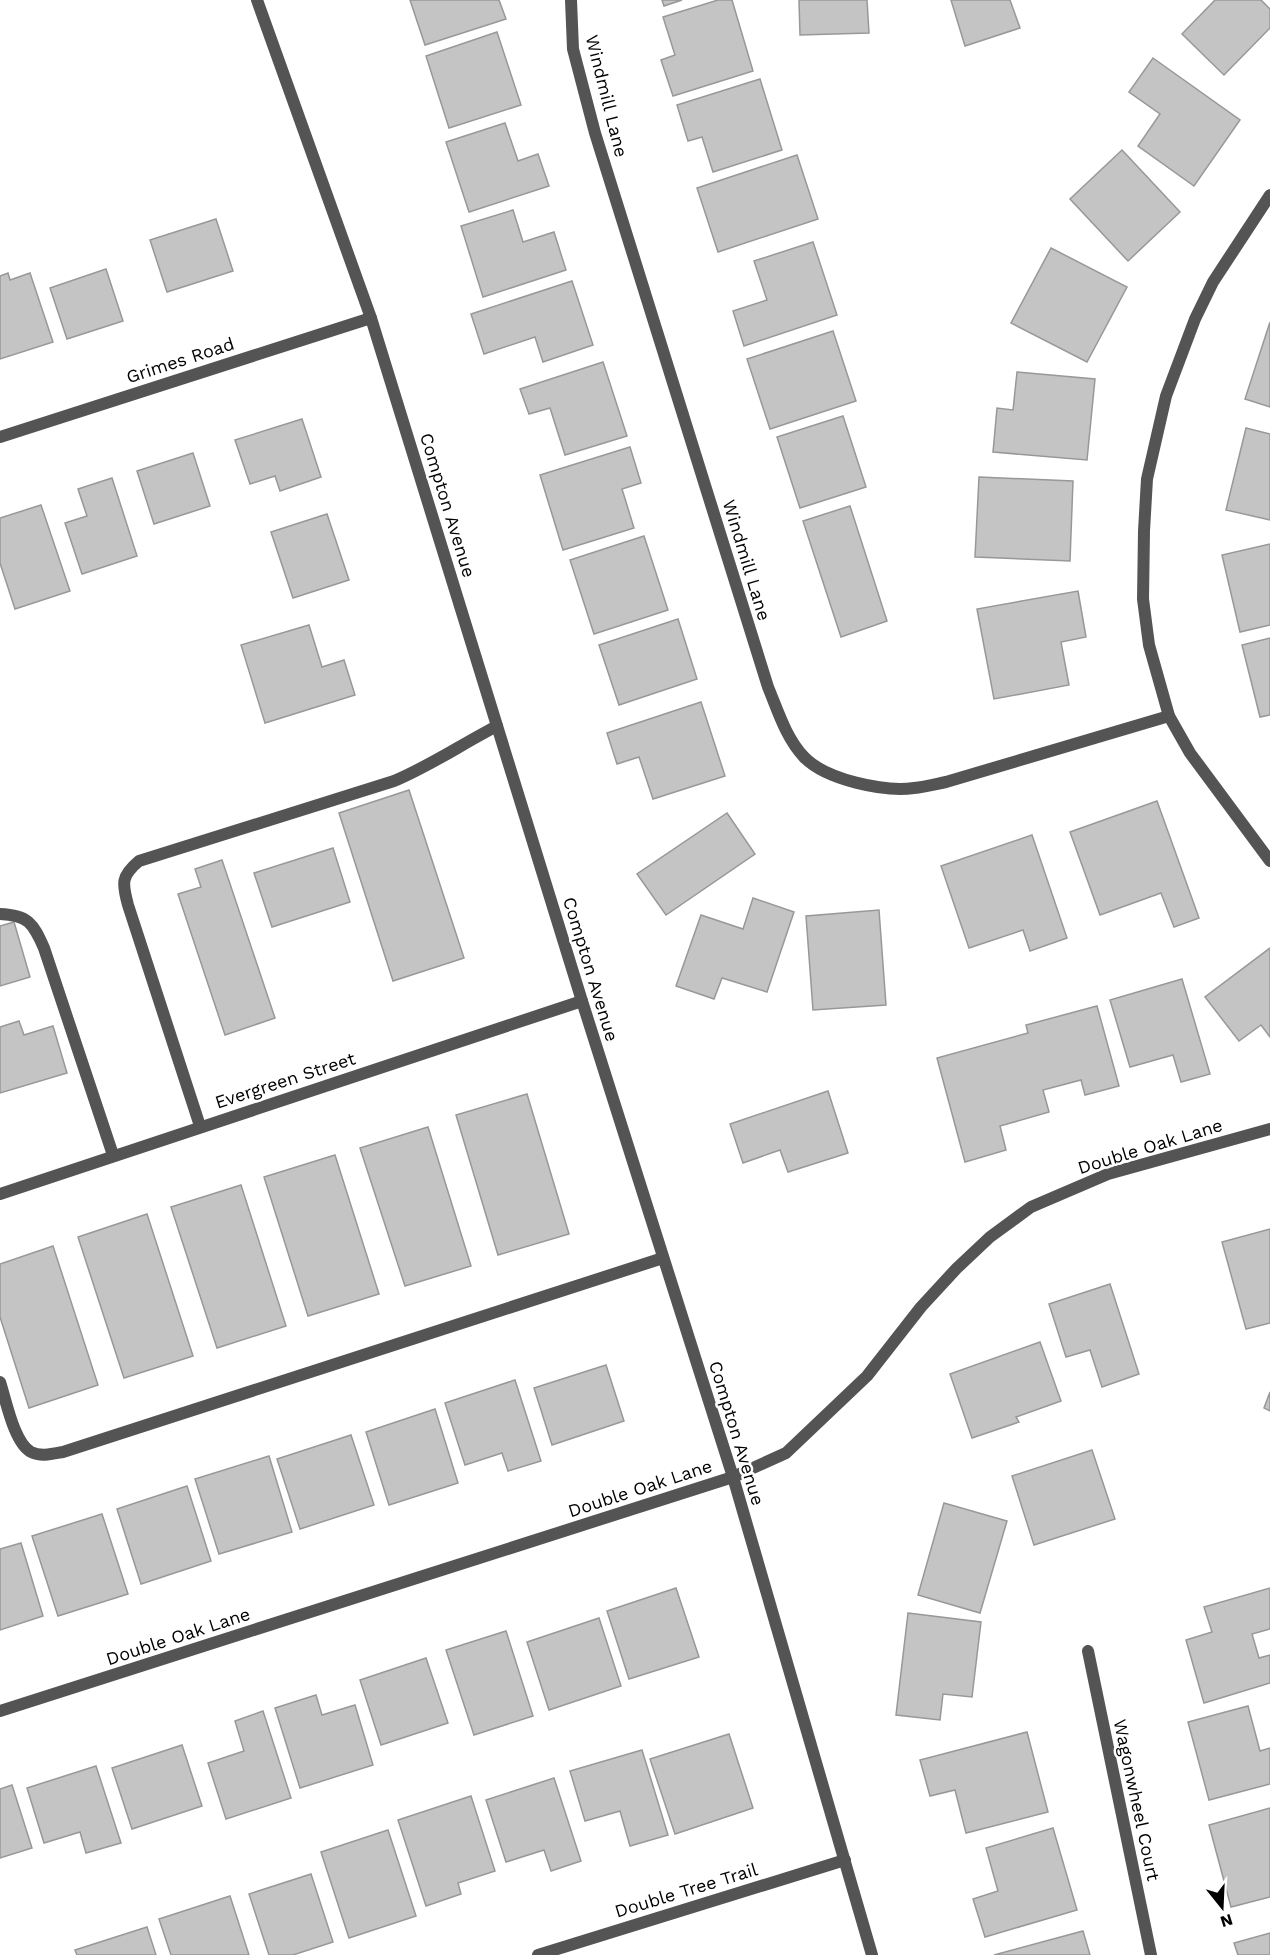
<svg xmlns="http://www.w3.org/2000/svg" width="1270" height="1955" viewBox="0 0 1270 1955" font-family="'Work Sans',sans-serif">
<style>
.building{fill:#c4c4c4;stroke:#989898;stroke-width:1.5}
.lines{fill:none;stroke-linecap:round;stroke-linejoin:round}
.service{stroke:#545454;stroke-width:12}
.minor{stroke:#545454;stroke-width:12}
.tertiary{stroke:#545454;stroke-width:12}
.labels{text-anchor:middle;dominant-baseline:central;stroke-width:5;stroke-linejoin:round;paint-order:stroke}
.street-label{font-size:18px;fill:#000;stroke:#fff}
</style>
<rect width="100%" height="100%" fill="#fff"/>
<g class="building">
<polygon points="410,0 499,0 506,19 425,45"/>
<polygon points="662,0 682,0 664,6"/>
<polygon points="718,0 732,0 753,71 673,96 661,60 675,55 663,17"/>
<polygon points="799,0 867,0 869,33 800,35"/>
<polygon points="951,0 1010,0 1020,28 965,46"/>
<polygon points="1215,0 1261,0 1270,9 1270,28 1224,75 1182,34"/>
<polygon points="497,32 521,105 449,128 426,56"/>
<polygon points="1153,58 1240,120 1194,186 1138,146 1160,114 1129,92"/>
<polygon points="760,79 782,150 713,172 702,137 688,141 677,105"/>
<polygon points="505,123 518,161 538,154 549,186 469,212 446,142"/>
<polygon points="1122,150 1180,212 1128,261 1070,199"/>
<polygon points="797,155 818,219 718,252 697,188"/>
<polygon points="513,210 523,242 554,232 566,270 483,297 461,226"/>
<polygon points="216,219 233,271 167,292 150,240"/>
<polygon points="813,242 837,315 744,346 733,311 767,300 754,261"/>
<polygon points="1051,248 1127,287 1087,362 1011,323"/>
<polygon points="106,269 123,321 67,339 50,288"/>
<polygon points="8,273 10,280 30,273 53,342 0,359 0,276"/>
<polygon points="572,281 593,345 543,362 535,337 484,354 471,314"/>
<polygon points="1270,322 1270,407 1245,399"/>
<polygon points="833,331 856,401 770,429 747,359"/>
<polygon points="603,362 627,436 565,455 550,408 529,414 520,389"/>
<polygon points="1017,372 1095,379 1087,460 993,452 997,408 1013,410"/>
<polygon points="843,416 866,487 800,508 777,437"/>
<polygon points="302,419 321,477 280,491 275,476 250,484 235,440"/>
<polygon points="1246,428 1270,434 1270,520 1226,510"/>
<polygon points="630,447 641,483 622,489 634,528 563,550 540,475"/>
<polygon points="193,453 210,506 154,524 137,471"/>
<polygon points="979,477 1073,481 1070,561 975,557"/>
<polygon points="112,478 137,556 82,574 65,523 87,516 78,489"/>
<polygon points="41,505 70,591 15,609 0,563 0,518"/>
<polygon points="850,506 887,621 841,637 803,521"/>
<polygon points="327,514 349,580 293,598 271,532"/>
<polygon points="644,536 668,610 594,634 570,560"/>
<polygon points="1270,544 1270,625 1240,632 1222,555"/>
<polygon points="1078,591 1086,637 1061,642 1069,685 994,699 977,609"/>
<polygon points="678,619 697,679 619,705 599,645"/>
<polygon points="309,625 322,667 344,660 355,695 265,723 241,645"/>
<polygon points="1270,638 1270,715 1260,717 1242,645"/>
<polygon points="701,702 725,776 653,799 639,757 617,764 607,733"/>
<polygon points="409,790 464,958 393,981 339,813"/>
<polygon points="1157,801 1199,918 1174,927 1161,893 1100,915 1070,832"/>
<polygon points="727,813 755,854 666,915 637,874"/>
<polygon points="1032,835 1067,938 1030,951 1023,930 969,948 941,866"/>
<polygon points="333,848 350,902 272,927 254,873"/>
<polygon points="222,860 275,1018 225,1035 178,894 201,887 195,869"/>
<polygon points="753,898 794,912 767,992 722,978 714,999 676,986 701,915 743,929"/>
<polygon points="879,910 886,1005 813,1010 806,916"/>
<polygon points="14,922 30,977 0,986 0,926"/>
<polygon points="1270,948 1270,1037 1261,1025 1239,1041 1205,997"/>
<polygon points="1182,979 1210,1074 1181,1082 1173,1055 1130,1067 1110,1000"/>
<polygon points="1097,1006 1119,1086 1085,1095 1081,1080 1043,1090 1049,1112 1000,1126 1006,1150 965,1162 937,1058 1028,1033 1026,1025"/>
<polygon points="19,1021 24,1035 53,1026 67,1073 0,1093 0,1027"/>
<polygon points="828,1091 848,1153 788,1172 780,1150 743,1163 730,1124"/>
<polygon points="527,1094 569,1234 498,1255 456,1115"/>
<polygon points="428,1127 471,1266 405,1286 360,1148"/>
<polygon points="335,1155 379,1294 308,1316 264,1177"/>
<polygon points="241,1185 286,1326 217,1348 171,1207"/>
<polygon points="147,1214 193,1356 124,1378 78,1237"/>
<polygon points="1270,1229 1270,1323 1246,1329 1222,1242"/>
<polygon points="53,1246 98,1385 29,1408 0,1317 0,1264"/>
<polygon points="1110,1284 1139,1374 1102,1387 1090,1350 1066,1357 1049,1304"/>
<polygon points="1040,1342 1061,1401 1016,1417 1019,1422 972,1438 950,1374"/>
<polygon points="606,1365 624,1421 552,1445 534,1388"/>
<polygon points="515,1380 541,1461 508,1471 502,1453 465,1465 445,1403"/>
<polygon points="1270,1392 1270,1411 1264,1408"/>
<polygon points="435,1409 458,1483 389,1505 366,1432"/>
<polygon points="351,1435 374,1505 300,1529 277,1459"/>
<polygon points="1092,1450 1115,1519 1034,1545 1012,1476"/>
<polygon points="269,1456 292,1532 219,1554 195,1479"/>
<polygon points="187,1486 211,1561 141,1584 117,1509"/>
<polygon points="944,1503 1007,1521 980,1613 918,1595"/>
<polygon points="102,1514 128,1594 58,1616 32,1536"/>
<polygon points="21,1543 43,1616 0,1630 0,1549"/>
<polygon points="676,1588 699,1657 629,1679 607,1611"/>
<polygon points="1270,1588 1270,1629 1252,1634 1259,1658 1270,1655 1270,1683 1204,1703 1186,1640 1212,1632 1204,1607"/>
<polygon points="908,1613 981,1622 972,1697 943,1694 940,1720 896,1715"/>
<polygon points="599,1618 621,1686 549,1710 527,1642"/>
<polygon points="506,1631 533,1716 474,1735 446,1650"/>
<polygon points="426,1658 448,1723 381,1745 360,1680"/>
<polygon points="316,1695 322,1715 355,1705 373,1765 300,1788 275,1708"/>
<polygon points="1248,1706 1260,1751 1270,1748 1270,1784 1209,1800 1188,1722"/>
<polygon points="263,1711 291,1798 226,1819 208,1763 244,1751 235,1721"/>
<polygon points="1027,1732 1048,1812 966,1833 955,1790 930,1796 920,1760"/>
<polygon points="729,1734 753,1808 675,1834 650,1759"/>
<polygon points="182,1745 202,1806 132,1829 112,1768"/>
<polygon points="642,1750 668,1835 630,1846 620,1811 585,1821 570,1771"/>
<polygon points="96,1766 121,1843 86,1853 80,1832 44,1843 27,1788"/>
<polygon points="554,1778 581,1861 551,1871 544,1850 506,1862 486,1800"/>
<polygon points="12,1785 32,1848 0,1858 0,1789"/>
<polygon points="471,1796 495,1871 458,1883 461,1894 426,1906 398,1820"/>
<polygon points="1270,1808 1270,1897 1231,1907 1209,1825"/>
<polygon points="1053,1828 1077,1910 985,1937 973,1899 998,1891 986,1848"/>
<polygon points="388,1830 416,1916 349,1938 321,1852"/>
<polygon points="311,1874 333,1942 293,1955 269,1955 249,1894"/>
<polygon points="230,1896 249,1955 171,1955 159,1919"/>
<polygon points="147,1927 156,1955 77,1955 75,1950"/>
<polygon points="1083,1931 1090,1955 994,1955"/>
<polygon points="1270,1933 1270,1955 1238,1955 1234,1943"/>
</g>
<g class="lines">
<g class="service">
<path d="M0,914c28,1 33,9 44,34l69,207"/>
<path d="M200,1126l-72,-221c-6,-22 -7,-29 11,-44l255,-80c36,-15 68,-37 103,-55"/>
<path d="M0,1382c6,18 14,61 31,70 10,5 21,2 32,0l600,-194"/>
</g>
<g class="minor">
<path d="M571,0l2,49 22,84 173,554c10,24 18,51 36,70 22,23 80,35 110,31 11,-1 22,-4 32,-6l223,-66"/>
<polyline points="1270,195 1213,282 1195,319 1166,396 1147,479 1144,531 1143,599 1149,645 1169,716 1190,753 1270,861"/>
<polyline points="0,437 371,318"/>
<polyline points="0,1194 582,1001"/>
<polyline points="1088,1651 1151,1955"/>
<polyline points="0,1711 733,1477 786,1453 867,1376 921,1307 957,1268 990,1237 1031,1207 1108,1174 1270,1129"/>
<polyline points="538,1955 845,1860"/>
</g>
<polyline class="tertiary" points="257,0 371,318 582,1001 733,1477 872,1955"/>
</g>
<g class="labels">
<g class="street-label">
<text transform="translate(607 96) rotate(76)">Windmill Lane</text>
<text transform="translate(180 360) rotate(-18)">Grimes Road</text>
<text transform="translate(448 505) rotate(73)">Compton Avenue</text>
<text transform="translate(747 560) rotate(73)">Windmill Lane</text>
<text transform="translate(591 969) rotate(73)">Compton Avenue</text>
<text transform="translate(285 1080) rotate(-18)">Evergreen Street</text>
<text transform="translate(1150 1146) rotate(-17)">Double Oak Lane</text>
<text transform="translate(737 1433) rotate(73)">Compton Avenue</text>
<text transform="translate(640 1488) rotate(-18)">Double Oak Lane</text>
<text transform="translate(178 1636) rotate(-18)">Double Oak Lane</text>
<text transform="translate(1137 1800) rotate(78)">Wagonwheel Court</text>
<text transform="translate(686 1890) rotate(-17)">Double Tree Trail</text>
</g>
</g>
<g transform="translate(1222 1907) rotate(162)" stroke="#ffffff" stroke-width="4.5" paint-order="stroke">
<path d="M0-4.5L10 22L0 15L-10 22Z" fill="#000000"/>
<text y="-9" font-size="16" font-weight="bold" text-anchor="middle" fill="#000000">N</text>
</g>
</svg>
